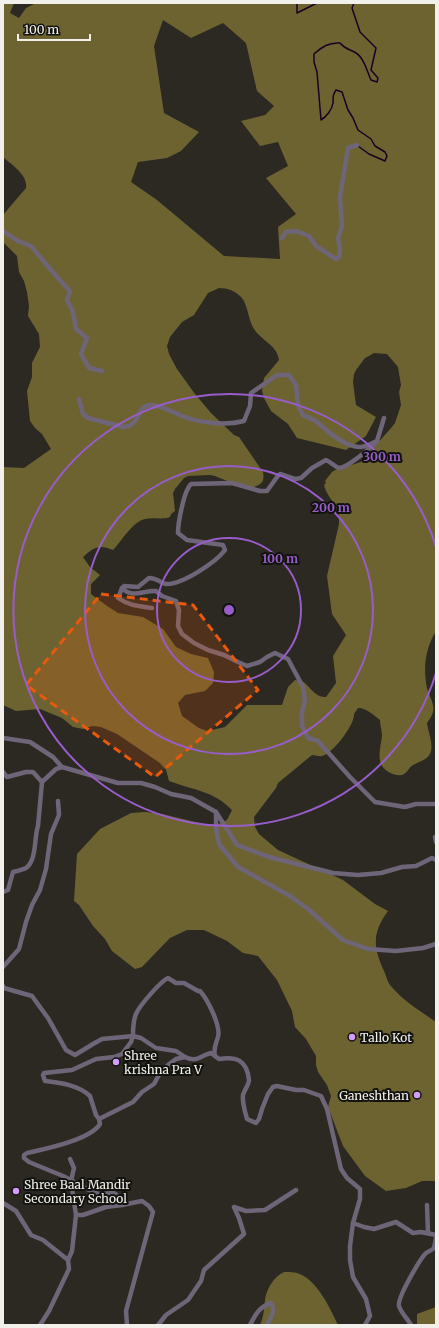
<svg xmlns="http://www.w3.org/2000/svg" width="439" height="1328" viewBox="0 0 439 1328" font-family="Merriweather,serif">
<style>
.forest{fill:#6d6331;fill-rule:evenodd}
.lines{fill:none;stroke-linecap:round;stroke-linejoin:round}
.stream{stroke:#160324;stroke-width:1.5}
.street{stroke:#6f6578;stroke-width:4.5}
.marked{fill:#e8590c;fill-opacity:0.2;stroke:#e8590c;stroke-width:3;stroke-dasharray:8 5;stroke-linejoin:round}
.ring{fill:none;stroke:#985dca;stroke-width:2}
.poi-dot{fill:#d29dfd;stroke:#12120e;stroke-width:1.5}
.labels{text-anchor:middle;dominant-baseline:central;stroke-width:4;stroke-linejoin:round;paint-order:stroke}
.poi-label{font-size:12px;fill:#f1f0eb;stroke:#12120e;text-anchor:start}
.centre{fill:#985dca;stroke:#12120e;stroke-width:2}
.ring-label{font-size:12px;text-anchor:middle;font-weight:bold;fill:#985dca;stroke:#12120e;stroke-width:4;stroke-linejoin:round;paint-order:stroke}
</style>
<rect width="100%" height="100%" fill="#2b2921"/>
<g class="forest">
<path d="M3,3h11l-4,10 9,5 7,-10 10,-5h400v628c-11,18 -13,37 -9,57 2,8 8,16 6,24 -1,4 -4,8 -6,11 1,8 6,20 4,28 -2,9 -11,10 -18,14 -4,2 -5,7 -9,9 -6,4 -18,-2 -22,-8 -5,-9 -1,-21 0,-30 0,-5 -2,-11 -2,-16 -7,-5 -13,-12 -22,-12l-4,6c1,11 -22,40 -32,42 -2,1 -7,-1 -10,-1l-34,28 -2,5 -22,29 1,10 4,7 19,16 65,30 32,24 13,7c-16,22 -15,36 -4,60 2,4 3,10 6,14 12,15 30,26 46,37v159h-14l-16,7 -20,3 -21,-15 -22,-30 -15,-39 3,-11 -4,-11 -9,-13 -2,-7v-9l-10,-17 -11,-12 -3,-16 -15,-31 -19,-24 -15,-3 -16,-12 -23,-11h-17l-17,8 -28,29 -7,2 -23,-18 -7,-12 -12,-13 -14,-21 -5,-4 3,-47 23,-25 31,-16 15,-1 16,2 42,10 12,1 11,-5 5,-10c-18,-19 -39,-20 -63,-29l-3,-11 -6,-7 -43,-29 -16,-7 -9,-1 -9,3 -10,-2 -11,-9 -22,-9 -24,2 -13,-6v-238l21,1 27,-19 -9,-15 -7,-6 -5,-7 -3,-30 5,-14v-14l8,-16 -1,-13 -11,-18 1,-10 -2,-14 -3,-11 -5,-9 -2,-16 -14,-14v-27l23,-27c2,-13 -14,-23 -23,-31zM163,20l28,18 32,-15 23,20 11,48 17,15 -9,9 -24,6 19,25 18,-4 10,24 -22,12 30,36 -18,13 2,32 -56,-3 -67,-56 -26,-18 7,-20 29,-4 14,-7 18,-19 -35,-19 -10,-67zM219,288c9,0 16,3 22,9 7,7 7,23 13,32 8,12 23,16 25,31l-15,18 -2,13 2,7 7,13 17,13 9,14 49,12 20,-14 10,-19 -20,-12 -3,-23 1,-8 2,-4 9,-12 4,-2 5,-3 13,1 11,13 3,18 -2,7 2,13 -6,18 -4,5 -30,34 -26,8 -3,2 -7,9 1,2 -2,2c2,10 11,17 14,26 1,4 1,9 1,13l-12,52 5,38 14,21 -13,21 3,27 -10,14c-11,1 -16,-11 -24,-16 -1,0 -6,-1 -7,-1l-7,7 -6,18h-35l-22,22 -18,4 -8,-3 -17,-12 -4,-13 7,-8 20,-4 8,-8 1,-11 -6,-14 -17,-4 -15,-7 -13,-18 -20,-12 -25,-4 -11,-7 -16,-12v-10l9,-9 -10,-8 -7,-10c11,-10 16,-13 30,-7 9,-9 19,-28 32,-31 8,-2 17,1 25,-2l1,-3 4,-3 -2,-18 2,-4 9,-11 4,-2 22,-1 5,1 17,7 20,5c9,-4 13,-5 11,-16l-24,-35 -5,-2 -23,-22 -16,-19 -18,-25 -8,-15 -2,-8 3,-9 12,-15 12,-7 14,-22z"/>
<path d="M284,1272c5,0 11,0 16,2 18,8 30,34 38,51h-78c4,-9 4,-16 5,-25 1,-10 9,-24 19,-28z"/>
<polygon points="436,1307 436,1325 417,1325 417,1314"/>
</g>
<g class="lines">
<g class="stream">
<polyline points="297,3 297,13 317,3"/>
<path d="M354,3l-2,5 8,24 16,16 -5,22 7,8 -1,4 -6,-2c-4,-9 -7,-22 -15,-27 -7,-4 -11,-4 -16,-10 -11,-1 -18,4 -26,11v8l3,10 4,48c5,-3 11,-10 12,-17 1,-7 -2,-5 3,-13l6,2 6,18 5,8 5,12 13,9 4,7 10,6 2,4 -2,5 -16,-7 -11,-8"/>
</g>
<g class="street">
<polyline points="3,231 18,241 31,246 57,277 70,291 67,300 73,312 76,329 87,338 81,354 89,368 102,371"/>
<polyline points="282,238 286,232 296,231 309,236 316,246 336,259 339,257 340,250 338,238 342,226 340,197 348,148 357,145"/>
<path d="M79,399l4,15 5,4 35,9c19,-1 11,-19 27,-22 8,-1 25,8 32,11 18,7 43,10 62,5l6,-15 1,-13 26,-18h12l7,10 2,21 5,9c4,2 10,4 14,7 10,9 29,26 43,25 6,0 12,-4 17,-6l7,-23"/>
<path d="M377,441c-5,6 -30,27 -38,27 -4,-1 -8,-6 -13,-8l-14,8 -11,10 -6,1 -15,-5 -3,3 -10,14h-7l-28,-8 -41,1c-7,6 -13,39 -13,49l9,7 36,5 2,5c-9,12 -43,35 -59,34 -6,-1 -8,-6 -17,-6l-11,9 -14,-1 -2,2c10,11 22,2 34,3l6,5 14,5 3,9 -1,16 4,8 12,9 14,7 16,5 14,7 9,4 13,-4 7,-5 8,-4 13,6 15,28 2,13 -3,12v14l6,12 10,3 32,36 25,25 30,5 11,-3h20"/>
<path d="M122,588l-4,10c12,8 20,8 34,10"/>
<polyline points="3,738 30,742 53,757 62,767 118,783 141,783 155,787 171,794 191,798 216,812 216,828 219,844 238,867 290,896 307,908 343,940 368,949 396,951 423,948 436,944"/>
<polyline points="3,772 7,777 26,772 33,772 42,782"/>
<polyline points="216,812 237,845 269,857 333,873 358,875 381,873 402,867 416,866 432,858 436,860"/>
<polyline points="436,837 435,837 436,842"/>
<path d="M3,892l5,-2 5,-18c4,-1 9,-2 13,-4 11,-8 8,-31 12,-42l4,-44 14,-13 6,-2"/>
<polyline points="3,967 19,949 26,922 32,905 40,890 46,869 51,834 59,815 58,801"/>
<path d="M3,986l1,2 28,8 16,22 18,32 9,5 18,-11 9,-5 31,-3c0,-8 0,-15 3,-22 3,-8 25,-33 32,-36l8,5h8l14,8h2c8,9 21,35 18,46 -2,7 -5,11 -3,19l4,3c17,-3 28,1 30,21 0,5 -5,10 -6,15 -1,7 2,17 4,24l9,4 3,-4 3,-10 6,-15 5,-7 4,-1 19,4h8l17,6 6,13 14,60 6,9 13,11v10l-7,24 -3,23v14l3,17 13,22 4,17 -5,9"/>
<path d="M99,1119l34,-17 9,-10 12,-8 6,-11 8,-8 8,-6 9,-2c12,6 14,-1 26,-4l4,3"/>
<polyline points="3,1203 16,1211 31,1235 43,1240 68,1260 69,1269 49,1311 40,1325"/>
<polyline points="122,1205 142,1201 149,1206 153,1212 126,1311 127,1325"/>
<polyline points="427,1205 428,1233"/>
<path d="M76,1215h7l23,-8 16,-2 -5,-10 -3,-2 -15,1 -8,-3 -28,-15 -34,-14 -5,-4v-3l3,-2c18,-4 63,-13 73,-29l-1,-5 -3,-4 -6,-19c-12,-11 -29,-13 -45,-15l-2,-6 1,-2 28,-3 24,-11 18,-2 8,-3 9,-12 2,-6 8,2 15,10 20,3 9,6"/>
<polyline points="353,1223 364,1227 374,1229 396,1222 413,1233 421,1232 436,1235"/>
<polyline points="68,1260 72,1251 76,1215 71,1181 74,1168 70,1159"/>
<polyline points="158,1325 166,1315 188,1300 201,1281 204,1270 244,1234 239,1218 234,1207 246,1211 265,1210 296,1190"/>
<path d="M250,1325c6,-11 9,-18 21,-22 5,8 0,14 -4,22"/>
<path d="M411,1325c-3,-6 -10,-12 -12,-19 -2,-8 21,-47 27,-53 3,-2 6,-3 8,-5l2,-10"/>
</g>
</g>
<path class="marked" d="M101,594l92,11 65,85 -103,87 -129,-92z"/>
<g class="ring">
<circle cx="229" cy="610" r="72"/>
<circle cx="229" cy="610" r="144"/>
<path d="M436 673A216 216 0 1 1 436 547"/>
</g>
<g class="poi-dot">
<circle cx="352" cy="1037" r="4"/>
<circle cx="116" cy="1062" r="4"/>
<circle cx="417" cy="1095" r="4"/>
<circle cx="16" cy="1191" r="4"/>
</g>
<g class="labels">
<g class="poi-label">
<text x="360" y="1037">Tallo Kot</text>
<text x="124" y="1055">Shree<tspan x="124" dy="14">krishna Pra V</tspan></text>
<text x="409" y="1095" text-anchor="end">Ganeshthan</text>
<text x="24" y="1184">Shree Baal Mandir<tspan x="24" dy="14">Secondary School</tspan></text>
</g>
</g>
<circle cx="229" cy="610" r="6" class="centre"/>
<g class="ring-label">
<text x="382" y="461">300 m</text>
<text x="331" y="512">200 m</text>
<text x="280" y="563">100 m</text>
</g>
<rect width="439" height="1328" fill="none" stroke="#f1f0eb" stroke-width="8"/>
<path d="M18 34v6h72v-6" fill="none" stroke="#f1f0eb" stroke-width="2"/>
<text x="24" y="34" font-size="12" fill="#f1f0eb" stroke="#12120e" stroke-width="3" paint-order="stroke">100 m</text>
</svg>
